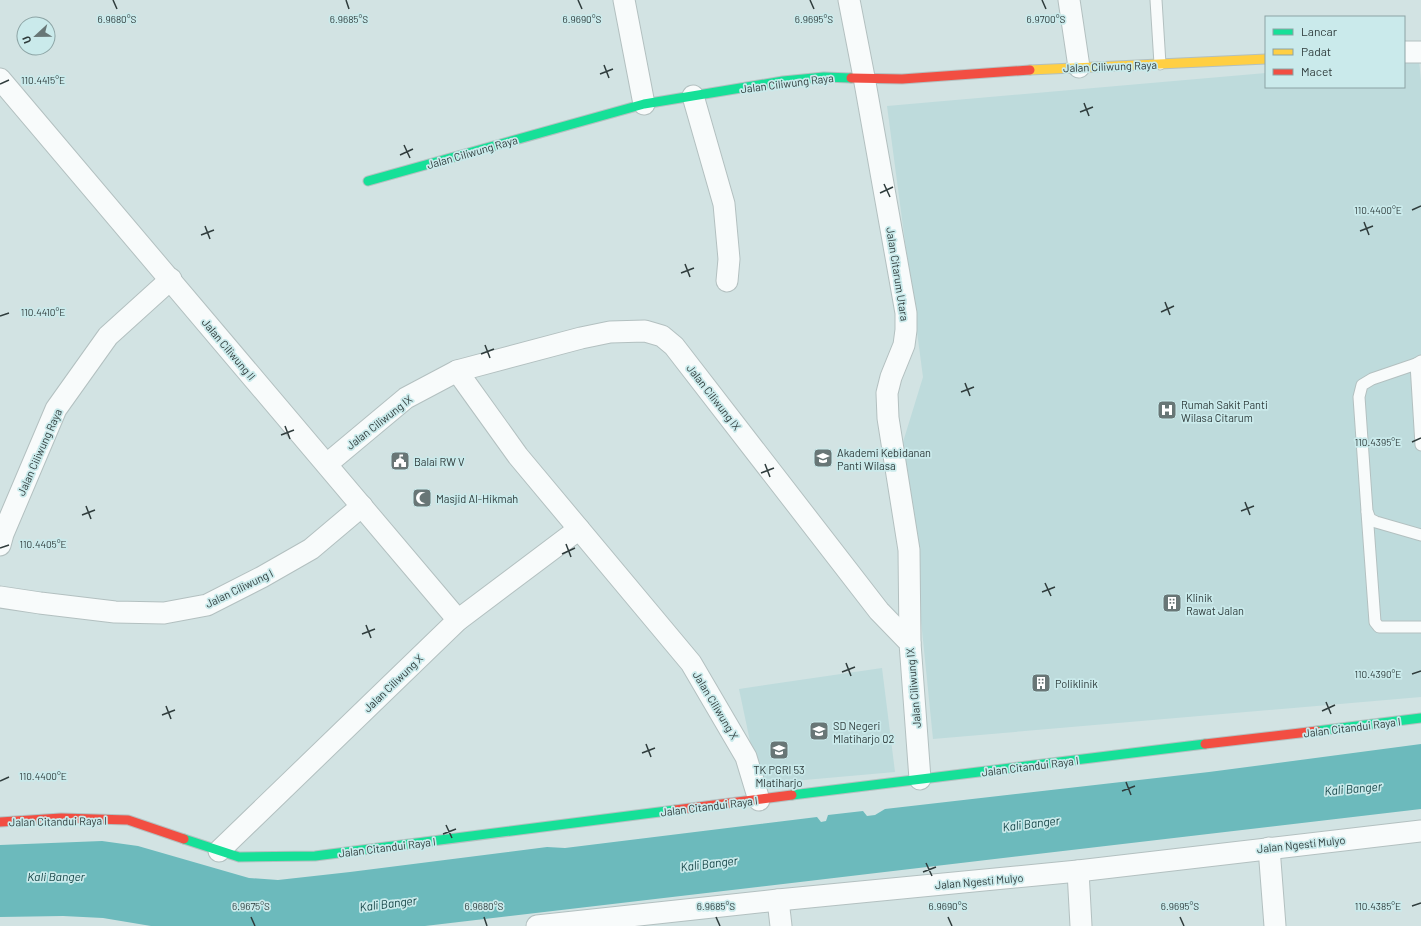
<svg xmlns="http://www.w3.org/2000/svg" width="1421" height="926" viewBox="0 0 1421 926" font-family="Barlow,sans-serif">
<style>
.built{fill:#bedbdc}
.water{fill:#6cbabc}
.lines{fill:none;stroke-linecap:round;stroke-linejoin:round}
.lane-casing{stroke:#b3c0c0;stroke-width:13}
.street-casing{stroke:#b3c0c0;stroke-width:23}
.fast-casing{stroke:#b3c0c0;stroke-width:11}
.slow-casing{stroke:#b3c0c0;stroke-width:11}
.jam-casing{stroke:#b3c0c0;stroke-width:11}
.lane{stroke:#f8fbfb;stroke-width:11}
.street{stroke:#f8fbfb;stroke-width:21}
.fast{stroke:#16e098;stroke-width:9}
.slow{stroke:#ffcf43;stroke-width:9}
.jam{stroke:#f24e42;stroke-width:9}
.ticks{fill:none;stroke:#2f3c3c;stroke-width:1.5}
.labels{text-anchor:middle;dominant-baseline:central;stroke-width:3.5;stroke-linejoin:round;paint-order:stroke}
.street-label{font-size:11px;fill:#2f3c3c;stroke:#caeaeb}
.poi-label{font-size:11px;fill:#2f3c3c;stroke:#caeaeb;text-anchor:start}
.water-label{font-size:12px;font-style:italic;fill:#154446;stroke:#caeaeb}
.ticks-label{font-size:10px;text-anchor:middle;fill:#2f3c3c;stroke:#caeaeb;stroke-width:3.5;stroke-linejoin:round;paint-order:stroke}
</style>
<rect width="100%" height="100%" fill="#d2e3e3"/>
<g class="built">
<polygon points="1419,60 1421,81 1421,697 933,739 903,442 923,377 887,106 1266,73 1266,87 1404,87 1404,61"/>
<polygon points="882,668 895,772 759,784 739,689"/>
</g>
<polygon class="water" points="1421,744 1421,809 425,926 151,926 103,918 63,916 0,917 0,845 102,841 138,846 249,878 278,880 350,872 547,847 565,848 817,817 821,822 826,821 828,815 863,811 867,816 875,815 885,809 1209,772"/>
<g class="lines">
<g class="lane-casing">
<g id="lane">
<polyline points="1156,0 1160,64"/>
<polyline points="1421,361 1416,364 1421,445"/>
<polyline points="1416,364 1372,379 1362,385 1359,397 1367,511 1370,519 1376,522 1421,535"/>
<polyline points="1367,512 1375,622 1379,627 1421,627"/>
</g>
</g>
<g class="street-casing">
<g id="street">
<polyline points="624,0 644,104"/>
<polyline points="849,0 864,77 906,313 906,330 904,345 891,377 887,393 888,418 909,550 910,643"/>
<polyline points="1069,0 1079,67"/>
<polyline points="1404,52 1421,52"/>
<polyline points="0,79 458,620"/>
<polyline points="693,96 724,204 729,259 727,281"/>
<polyline points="457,371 518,456 691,663 746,757 759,800"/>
<polyline points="327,464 406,398 457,371 581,338 610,332 645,331 662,336 674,346 879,611 910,643 920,779"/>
<polyline points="0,545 3,534 56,409 108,336 171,279"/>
<polyline points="0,597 40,603 115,612 164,613 207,605 262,577 311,549 362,506"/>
<polyline points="1269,848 1275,926"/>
<polyline points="219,851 458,620 579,529"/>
<polyline points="1078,871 1081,926"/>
<polyline points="778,900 781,926"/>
<polyline points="537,926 778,900 1078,871 1421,831"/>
</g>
</g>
<g class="fast-casing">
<g id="fast">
<polyline points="368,181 644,104 783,81 824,77 851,78"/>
<polyline points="1317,731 1421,718"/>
<polyline points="792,795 1205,744"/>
<polyline points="184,839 239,857 315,856 675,810"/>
</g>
</g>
<g class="slow-casing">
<polyline id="slow" points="1030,70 1266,59"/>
</g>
<g class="jam-casing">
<g id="jam">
<polyline points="851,78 902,79 1030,70"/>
<polyline points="1205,744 1317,731"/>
<polyline points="675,810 792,795"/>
<polyline points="0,822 61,818 128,820 184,839"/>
</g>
</g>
<use href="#lane" class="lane"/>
<use href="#street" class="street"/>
<use href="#fast" class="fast"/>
<use href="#slow" class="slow"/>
<use href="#jam" class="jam"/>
</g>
<path class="ticks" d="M113,0l4,9M346,0l3,9M578,0l4,9M810,0l4,9M1042,0l4,9M604,65l5,13M600,74l13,-5M0,84l9,-4M1084,103l5,13M1080,112l13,-5M404,145l6,13M400,155l13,-6M884,184l6,13M880,193l13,-6M1412,210l9,-4M1364,222l5,13M205,226l5,13M1360,231l13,-5M201,235l13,-5M685,264l5,13M681,273l13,-5M1165,302l5,13M1161,312l13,-6M0,316l9,-3M485,345l5,13M481,354l13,-5M965,383l5,13M961,392l13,-5M285,426l5,13M281,435l13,-5M1412,442l9,-4M765,464l5,13M761,473l13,-5M1245,502l5,13M86,506l5,13M1241,511l13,-5M82,515l13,-5M566,544l5,13M0,548l9,-3M562,554l13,-6M1045,583l6,13M1042,592l13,-5M366,625l5,13M362,634l13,-5M846,663l5,13M842,672l13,-5M1412,674l9,-3M1326,702l5,12M166,706l5,13M1322,711l13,-6M162,715l13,-5M646,744l5,13M642,753l13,-5M0,781l9,-4M1126,782l5,13M1122,791l13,-5M446,825l6,13M443,834l13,-5M926,863l6,13M923,872l13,-5M1412,906l9,-3M251,917l4,9M484,917l3,9M716,917l4,9M948,917l4,9M1180,917l4,9"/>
<defs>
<g id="hospital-square" transform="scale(1)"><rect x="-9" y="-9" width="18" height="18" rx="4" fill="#687676" stroke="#caeaeb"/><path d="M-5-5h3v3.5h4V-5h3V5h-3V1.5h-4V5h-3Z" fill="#fff"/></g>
<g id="university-square" transform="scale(1)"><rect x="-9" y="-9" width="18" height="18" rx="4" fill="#687676" stroke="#caeaeb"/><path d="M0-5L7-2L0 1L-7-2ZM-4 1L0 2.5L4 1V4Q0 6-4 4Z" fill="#fff"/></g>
<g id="civic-square" transform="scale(1)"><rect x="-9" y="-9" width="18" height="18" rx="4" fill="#687676" stroke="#caeaeb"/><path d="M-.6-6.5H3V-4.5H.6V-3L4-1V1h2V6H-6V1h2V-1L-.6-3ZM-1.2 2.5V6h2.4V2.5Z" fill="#fff"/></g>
<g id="mosque-square" transform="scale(1)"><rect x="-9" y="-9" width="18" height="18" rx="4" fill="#687676" stroke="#caeaeb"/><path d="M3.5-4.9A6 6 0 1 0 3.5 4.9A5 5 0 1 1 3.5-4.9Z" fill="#fff"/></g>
<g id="building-square" transform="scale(1)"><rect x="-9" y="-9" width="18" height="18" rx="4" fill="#687676" stroke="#caeaeb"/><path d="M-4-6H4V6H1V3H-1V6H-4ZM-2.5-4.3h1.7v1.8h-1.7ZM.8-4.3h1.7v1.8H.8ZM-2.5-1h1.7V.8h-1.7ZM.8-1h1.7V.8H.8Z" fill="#fff"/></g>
<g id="school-square" transform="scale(1)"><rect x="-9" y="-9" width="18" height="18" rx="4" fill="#687676" stroke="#caeaeb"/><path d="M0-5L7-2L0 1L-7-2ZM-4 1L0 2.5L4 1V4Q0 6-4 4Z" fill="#fff"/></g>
</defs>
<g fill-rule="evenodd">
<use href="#hospital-square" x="1167" y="410"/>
<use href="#university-square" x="823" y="458"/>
<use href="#civic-square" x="400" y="461"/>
<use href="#mosque-square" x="422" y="498"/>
<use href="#building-square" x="1172" y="603"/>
<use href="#building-square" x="1041" y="683"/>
<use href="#school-square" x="819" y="731"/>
<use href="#school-square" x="779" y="750"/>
</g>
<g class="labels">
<g class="street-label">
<text transform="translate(1110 66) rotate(-2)">Jalan Ciliwung Raya</text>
<text transform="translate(787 83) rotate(-7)">Jalan Ciliwung Raya</text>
<text transform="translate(472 152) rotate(-16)">Jalan Ciliwung Raya</text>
<text transform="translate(898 274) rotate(81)">Jalan Citarum Utara</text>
<text transform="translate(229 349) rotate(50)">Jalan Ciliwung II</text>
<text transform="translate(714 397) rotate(52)">Jalan Ciliwung IX</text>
<text transform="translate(379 422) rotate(-38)">Jalan Ciliwung IX</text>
<text transform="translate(39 452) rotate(-66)">Jalan Ciliwung Raya</text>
<text transform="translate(239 588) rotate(-26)">Jalan Ciliwung I</text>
<text transform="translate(393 683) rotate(-44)">Jalan Ciliwung X</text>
<text transform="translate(913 688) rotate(-95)">Jalan Ciliwung IX</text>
<text transform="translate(716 705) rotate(59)">Jalan Ciliwung X</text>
<text transform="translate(1352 727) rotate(-7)">Jalan Citandui Raya I</text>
<text transform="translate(1030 766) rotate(-7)">Jalan Citandui Raya I</text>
<text transform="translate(709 806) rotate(-7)">Jalan Citandui Raya I</text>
<text transform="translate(58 821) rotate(-1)">Jalan Citandui Raya I</text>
<text transform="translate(1301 844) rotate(-6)">Jalan Ngesti Mulyo</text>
<text transform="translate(387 847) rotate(-7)">Jalan Citandui Raya I</text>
<text transform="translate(979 881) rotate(-5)">Jalan Ngesti Mulyo</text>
</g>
<g class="poi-label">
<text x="1181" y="404">Rumah Sakit Panti<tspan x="1181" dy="13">Wilasa Citarum</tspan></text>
<text x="837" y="452">Akademi Kebidanan<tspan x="837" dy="13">Panti Wilasa</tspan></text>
<text x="414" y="461">Balai RW V</text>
<text x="436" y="498">Masjid Al-Hikmah</text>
<text x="1186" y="597">Klinik<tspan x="1186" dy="13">Rawat Jalan</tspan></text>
<text x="1055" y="683">Poliklinik</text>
<text x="833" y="725">SD Negeri<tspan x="833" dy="13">Mlatiharjo 02</tspan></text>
<text x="779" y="769" text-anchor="middle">TK PGRI 53<tspan x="779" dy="13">Mlatiharjo</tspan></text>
</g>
<g class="water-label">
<text transform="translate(1353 788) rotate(-5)">Kali Banger</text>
<text transform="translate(1031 823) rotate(-7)">Kali Banger</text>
<text transform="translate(709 863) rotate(-7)">Kali Banger</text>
<text x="56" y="876">Kali Banger</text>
<text transform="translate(388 903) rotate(-7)">Kali Banger</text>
</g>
</g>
<g class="ticks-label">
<text x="117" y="23">6.9680°S</text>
<text x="349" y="23">6.9685°S</text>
<text x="582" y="23">6.9690°S</text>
<text x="814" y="23">6.9695°S</text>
<text x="1046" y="23">6.9700°S</text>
<text x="43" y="84">110.4415°E</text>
<text x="1378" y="214">110.4400°E</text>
<text x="43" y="316">110.4410°E</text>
<text x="1378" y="446">110.4395°E</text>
<text x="43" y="548">110.4405°E</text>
<text x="1378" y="678">110.4390°E</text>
<text x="43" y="780">110.4400°E</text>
<text x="1378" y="910">110.4385°E</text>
<text x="251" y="910">6.9675°S</text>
<text x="484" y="910">6.9680°S</text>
<text x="716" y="910">6.9685°S</text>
<text x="948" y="910">6.9690°S</text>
<text x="1180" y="910">6.9695°S</text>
</g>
<rect x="1265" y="16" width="140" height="72" fill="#caeaeb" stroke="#8ca4a5"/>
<rect x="1273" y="29" width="20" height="6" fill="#16e098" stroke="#8ca4a5"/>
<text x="1301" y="36" font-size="12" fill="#2f3c3c">Lancar</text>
<rect x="1273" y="49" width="20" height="6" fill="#ffcf43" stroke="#8ca4a5"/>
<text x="1301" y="56" font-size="12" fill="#2f3c3c">Padat</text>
<rect x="1273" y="69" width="20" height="6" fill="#f24e42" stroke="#8ca4a5"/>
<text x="1301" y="76" font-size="12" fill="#2f3c3c">Macet</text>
<g transform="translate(36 36) rotate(248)"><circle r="19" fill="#caeaeb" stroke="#8ca4a5"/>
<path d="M0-3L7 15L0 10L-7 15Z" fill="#687676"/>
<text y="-6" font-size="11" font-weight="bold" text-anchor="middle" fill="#2f3c3c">U</text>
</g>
</svg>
